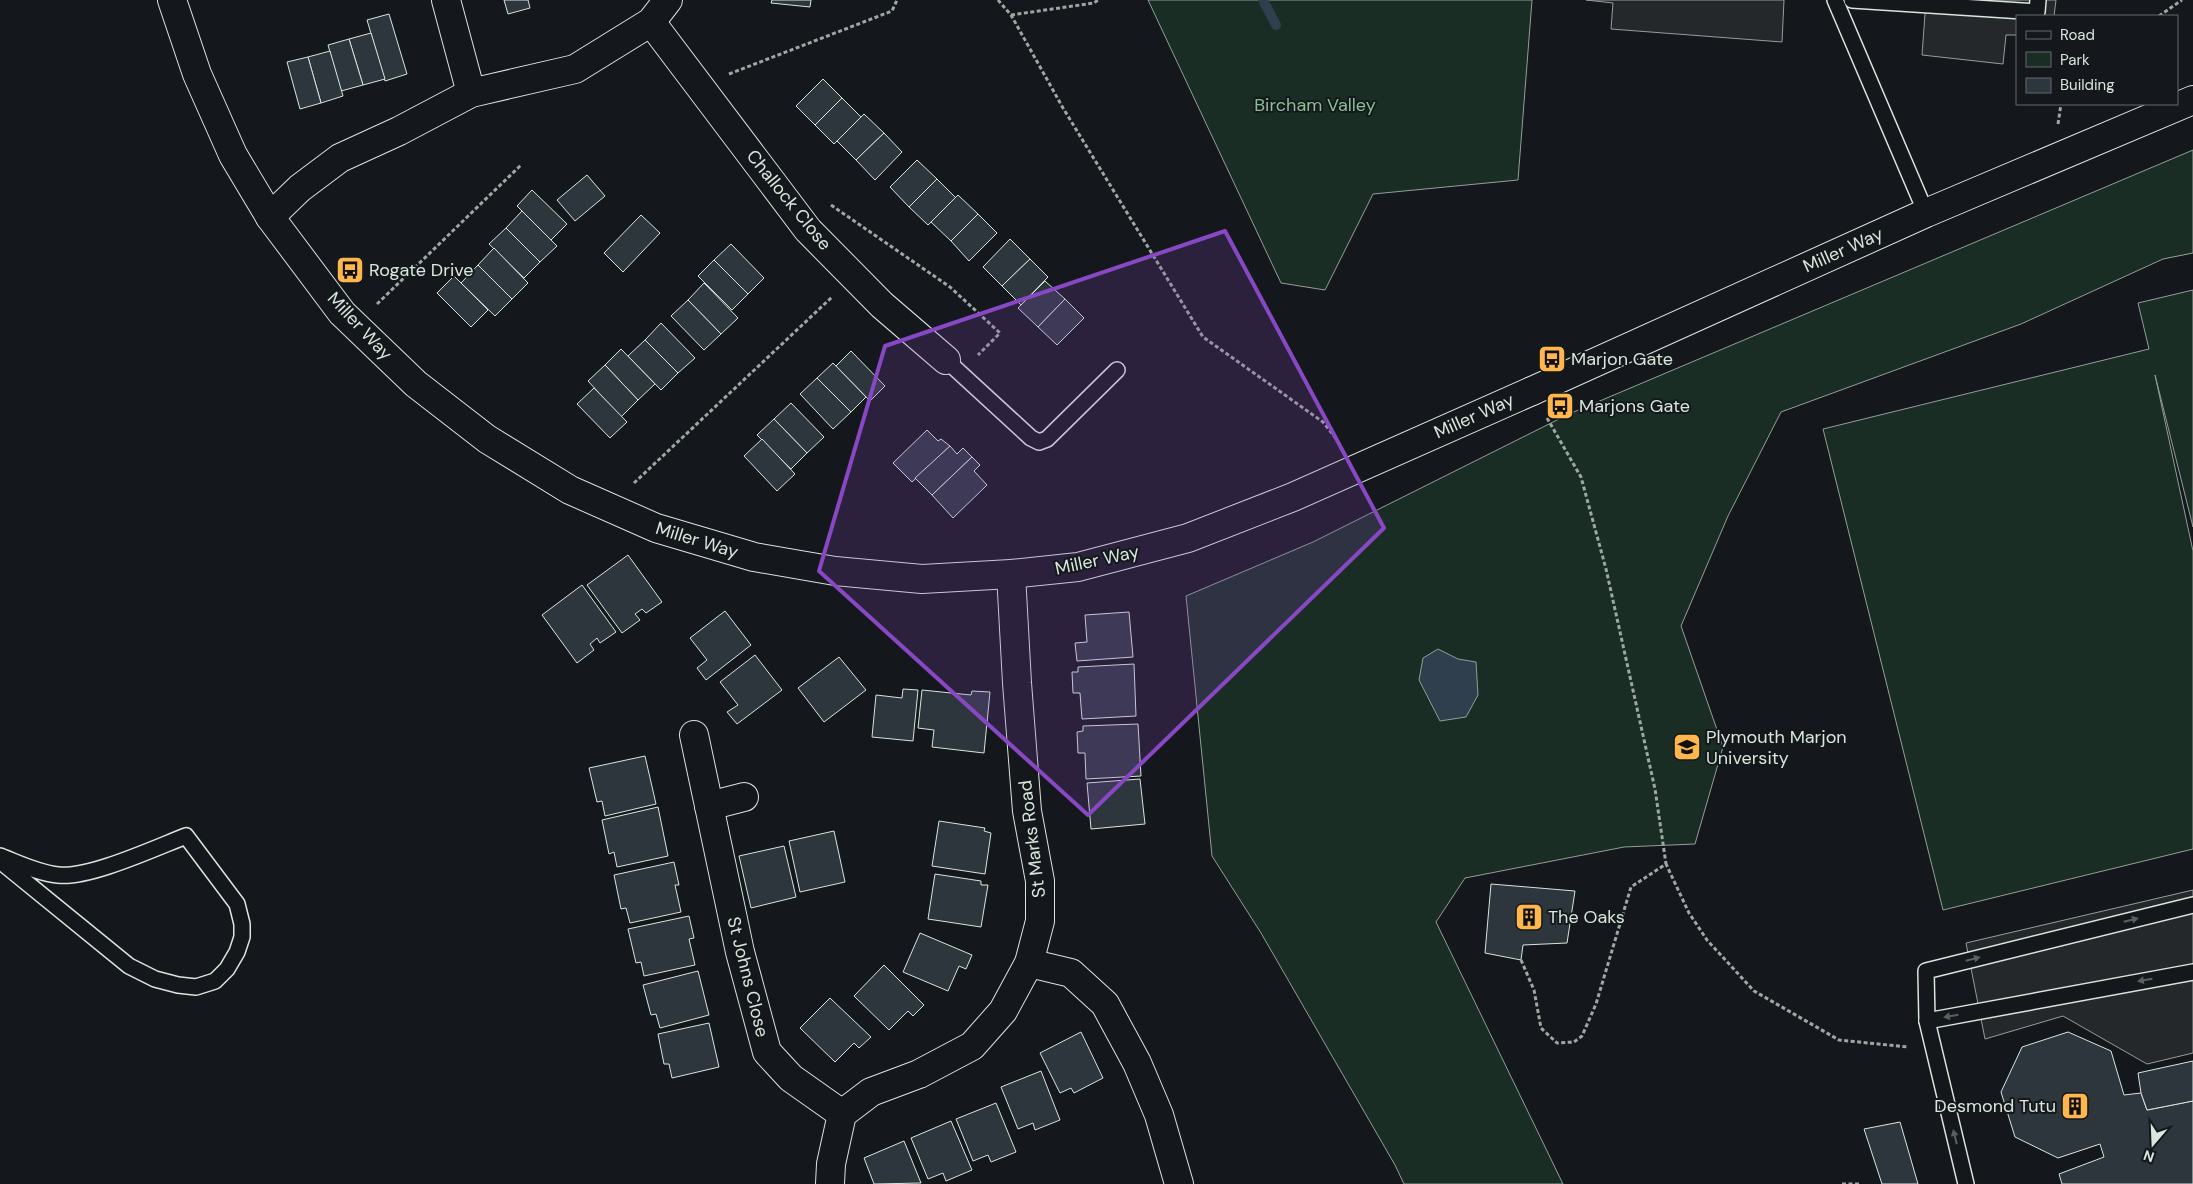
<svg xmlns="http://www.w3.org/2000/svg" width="2193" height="1184" viewBox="0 0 2193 1184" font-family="'DM Sans',sans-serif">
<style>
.green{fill:#1a2d24;stroke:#939e99}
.parking{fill:#24282b;stroke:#939e99}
.water{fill:#2f3f4d;stroke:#939e99}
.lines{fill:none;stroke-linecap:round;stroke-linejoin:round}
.stream{stroke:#2f3f4d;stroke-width:10}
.building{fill:#2c363c;stroke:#d8e6dc}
.service-casing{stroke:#d8e6dc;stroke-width:18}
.minor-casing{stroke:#d8e6dc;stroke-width:30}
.tertiary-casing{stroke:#d8e6dc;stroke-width:30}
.primary-casing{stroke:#d8e6dc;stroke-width:30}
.path{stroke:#9da8a2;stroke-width:3;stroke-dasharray:4 2.5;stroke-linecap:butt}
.service{stroke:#14181c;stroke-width:15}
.minor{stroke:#14181c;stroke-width:28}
.tertiary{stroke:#14181c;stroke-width:28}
.primary{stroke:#14181c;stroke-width:28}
.oneway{fill:#59605f}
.marked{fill:#8948c3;fill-opacity:0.2;stroke:#8948c3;stroke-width:4;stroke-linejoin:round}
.labels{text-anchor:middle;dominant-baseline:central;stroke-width:4;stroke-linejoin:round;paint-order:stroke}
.park-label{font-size:18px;fill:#8ac095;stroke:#14181c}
.street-label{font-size:18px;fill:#d8e6dc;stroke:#14181c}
.poi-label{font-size:18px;fill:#d8e6dc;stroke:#14181c;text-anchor:start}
</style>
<rect width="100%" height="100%" fill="#14181c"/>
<g class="green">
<polygon points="1148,0 1532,0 1518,180 1373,194 1325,290 1281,283"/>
<polygon points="2193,150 2193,253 2163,259 2021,324 1781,412 1728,516 1681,626 1723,747 1695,844 1624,847 1465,878 1436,922 1563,1184 1404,1184 1395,1165 1261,933 1212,856 1186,596 1313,542 1569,414"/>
<polygon points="2193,290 2193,527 2155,375 2193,551 2193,849 1943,910 1823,429 2149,349 2138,303"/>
</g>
<g class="parking">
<polygon points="1586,0 1784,0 1782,42 1611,29 1613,3"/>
<polygon points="1926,0 2056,0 2054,16 2017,16 2017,35 2006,35 2003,64 1922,55"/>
<polygon points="2193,890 2193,1053 2147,1064 2063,1016 1985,1039 1966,943"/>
</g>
<polygon class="water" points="1438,649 1458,659 1476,662 1478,695 1466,717 1440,721 1419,680 1423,658"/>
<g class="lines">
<polyline class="stream" points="1263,0 1276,25"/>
</g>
<g class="building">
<polygon points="504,0 528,0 530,8 508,14"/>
<polygon points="772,0 811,0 810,7 771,3"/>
<polygon points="389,14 407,74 385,81 367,20"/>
<polygon points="371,33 385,79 363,85 349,39"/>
<polygon points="349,39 363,85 341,91 328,45"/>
<polygon points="330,51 343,96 321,103 308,57"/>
<polygon points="308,57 321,103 300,109 287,62"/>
<polygon points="823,79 842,98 815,125 796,106"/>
<polygon points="842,98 861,117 834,144 815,125"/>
<polygon points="864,114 884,133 856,160 837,141"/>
<polygon points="884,133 902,152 875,180 856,160"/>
<polygon points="917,160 937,179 909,207 890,187"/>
<polygon points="587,175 605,196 575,221 557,200"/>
<polygon points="937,179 956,198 928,225 909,207"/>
<polygon points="532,190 567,224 551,240 517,206"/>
<polygon points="958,195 978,214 951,241 931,222"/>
<polygon points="522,211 557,246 540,262 506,228"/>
<polygon points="978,214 997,233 969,261 951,241"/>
<polygon points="641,215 660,233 623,272 604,253"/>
<polygon points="506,228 540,262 524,278 489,244"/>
<polygon points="1010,239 1030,259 1002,286 983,267"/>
<polygon points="731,244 764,278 748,294 714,260"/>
<polygon points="494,248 528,283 512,299 478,265"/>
<polygon points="1030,259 1048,277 1021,305 1002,286"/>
<polygon points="714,260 748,294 732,310 698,276"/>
<polygon points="478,265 512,299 495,316 461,283"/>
<polygon points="454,276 488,310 471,327 437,293"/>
<polygon points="1045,281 1065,299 1038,327 1018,308"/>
<polygon points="704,283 738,318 721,334 688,300"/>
<polygon points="1065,299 1084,318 1057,345 1038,327"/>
<polygon points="688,300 721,334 704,350 671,316"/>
<polygon points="661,323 695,358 678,373 645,340"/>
<polygon points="645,340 678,373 661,390 628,356"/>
<polygon points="621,349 655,384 638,400 605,365"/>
<polygon points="851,351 885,386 870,401 836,366"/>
<polygon points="833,363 866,397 851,412 817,378"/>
<polygon points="605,365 638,400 621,417 588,381"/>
<polygon points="817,378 851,412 833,429 800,394"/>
<polygon points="594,388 627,422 610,438 577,404"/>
<polygon points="791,403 824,437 807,453 774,419"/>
<polygon points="774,419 807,453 791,469 757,435"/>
<polygon points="927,430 938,441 941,439 950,446 912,482 893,463"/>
<polygon points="762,439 795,474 777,491 744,456"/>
<polygon points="950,446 957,454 963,448 972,457 932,495 915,478"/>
<polygon points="972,457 980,465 974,471 987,485 953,518 932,495"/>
<polygon points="628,555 662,602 646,613 642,609 635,614 640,620 622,633 587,585"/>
<polygon points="582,585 616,632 600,643 597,638 590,644 594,650 577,663 542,615"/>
<polygon points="725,611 751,645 706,680 697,668 707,660 690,638"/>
<polygon points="1129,612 1133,657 1077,661 1075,643 1087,642 1085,615"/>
<polygon points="755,655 782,690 737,724 727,712 738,705 720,682"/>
<polygon points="839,657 866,690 824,722 798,688"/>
<polygon points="1134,664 1136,716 1082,719 1080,693 1073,693 1072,672 1078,672 1078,667"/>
<polygon points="903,689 918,690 913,741 872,737 876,695 902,698"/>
<polygon points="922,690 971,695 972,691 990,692 984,753 932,747 934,730 918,728"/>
<polygon points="1138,724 1141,776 1086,779 1085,753 1078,753 1077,732 1083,731 1083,726"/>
<polygon points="645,756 656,804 605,816 602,801 597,802 589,768"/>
<polygon points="1140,779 1145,824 1091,829 1087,783"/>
<polygon points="658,807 668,856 617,867 614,852 609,854 602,820"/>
<polygon points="939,821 985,828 984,831 991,833 985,874 932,866"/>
<polygon points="834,831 845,882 800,892 789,841"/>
<polygon points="784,846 796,897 751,908 739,856"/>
<polygon points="674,862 679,885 675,885 681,912 630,923 626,908 621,909 614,875"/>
<polygon points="935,874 981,881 981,885 988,885 981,927 928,919"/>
<polygon points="1491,884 1575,891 1567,943 1523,945 1521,960 1485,953"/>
<polygon points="689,916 694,938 689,939 695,965 644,976 641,962 636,963 628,929"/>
<polygon points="920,933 972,955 966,969 959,966 948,991 903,972"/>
<polygon points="884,965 924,1005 913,1016 908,1011 889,1030 854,996"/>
<polygon points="698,971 709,1015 660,1028 656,1014 651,1015 643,985"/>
<polygon points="830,998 871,1037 859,1048 854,1043 835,1062 800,1028"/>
<polygon points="709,1023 719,1067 672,1078 669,1064 664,1064 658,1034"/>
<polygon points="1081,1032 1103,1078 1074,1093 1071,1088 1060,1093 1040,1053"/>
<polygon points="2068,1032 2111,1051 2124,1095 2141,1093 2147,1110 2193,1101 2193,1184 2062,1184 2059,1174 2104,1157 2100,1144 2058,1158 2015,1137 2001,1092 2022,1047"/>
<polygon points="2193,1061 2193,1101 2147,1110 2141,1093 2138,1073"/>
<polygon points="1041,1071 1060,1120 1035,1130 1033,1123 1018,1129 1001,1087"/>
<polygon points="996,1103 1016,1152 991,1162 988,1155 973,1161 956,1119"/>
<polygon points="951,1121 972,1170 946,1181 943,1173 928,1179 911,1138"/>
<polygon points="1900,1122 1918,1184 1882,1184 1864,1129"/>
<polygon points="904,1141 921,1183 874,1184 864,1158"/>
</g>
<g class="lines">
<g class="service-casing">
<g id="service">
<polyline points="1835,0 1926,213"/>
<polyline points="1852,0 2037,12 2038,0"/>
<polyline points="946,360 1031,438 1039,442 1047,439 1117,370"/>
<path d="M0,856c18,7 38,17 58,19 30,4 97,-27 128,-39l51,68 5,20v13l-5,15 -10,17 -12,12 -19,6 -18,-2 -23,-6 -26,-13 -129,-105"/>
<polyline points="1927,1021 2193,972"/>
<polyline points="1966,1184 1927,1021 1926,971 2193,905"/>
</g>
</g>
<g class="minor-casing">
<g id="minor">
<polyline points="446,0 471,93"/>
<polyline points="651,22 808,230 882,305 946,360"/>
<polyline points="270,217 300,188 340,158 399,131 471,93 575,69 651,22 668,0"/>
<polyline points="694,735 740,952 767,1052 791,1078 842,1114"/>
<polyline points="709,806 744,797"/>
<polyline points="1029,963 1071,973 1105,1004 1137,1063 1159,1115 1179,1184"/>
<polyline points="830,1184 831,1164 842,1114 871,1092 919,1074 972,1046 1003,1011 1029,963 1040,921 1040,881 1027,811 1017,683 1011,574"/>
</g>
</g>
<g class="tertiary-casing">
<polyline id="tertiary" points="172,0 197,74 233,155 270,217 342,313 416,384 487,439 570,490 656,528 754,557 835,571 922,579 1011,574 1078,567 1188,538 1293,497 1532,391"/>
</g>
<g class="primary-casing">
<polyline id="primary" points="1532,391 1926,213 2193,100"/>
</g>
<g class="path">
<polyline points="998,0 1011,15 1063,108 1203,337 1323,422 1338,441"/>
<polyline points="1011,15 1094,3 1098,0"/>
<polyline points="2159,16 2182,0"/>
<polyline points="729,74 892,11 897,0"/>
<polyline points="2058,124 2061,104"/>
<polyline points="831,205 950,287 1000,333 978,355"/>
<polyline points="377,304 521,165"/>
<polyline points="1547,418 1581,477 1606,569 1655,789 1666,864"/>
<polyline points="634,483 832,297"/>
<polyline points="1521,960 1534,990 1541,1028 1557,1043 1574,1042 1582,1036 1596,1004 1631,887 1666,864 1689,913 1707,940 1754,991 1839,1040 1908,1047"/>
<polyline points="1842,1184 1859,1184"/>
</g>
<use href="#service" class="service"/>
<use href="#minor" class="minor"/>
<use href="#tertiary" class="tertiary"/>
<use href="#primary" class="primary"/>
</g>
<defs><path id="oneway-solid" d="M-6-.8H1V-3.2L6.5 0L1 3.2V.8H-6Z" transform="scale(1.25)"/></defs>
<g class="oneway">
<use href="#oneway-solid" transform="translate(2131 920) rotate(-14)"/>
<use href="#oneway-solid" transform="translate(1973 959) rotate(-14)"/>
<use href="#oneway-solid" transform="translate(2145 980) rotate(170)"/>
<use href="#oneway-solid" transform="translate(1951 1016) rotate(170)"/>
<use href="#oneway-solid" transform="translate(1955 1137) rotate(-104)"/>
</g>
<path class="marked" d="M1225,231l159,297 -296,287 -269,-244 66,-225z"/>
<defs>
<g id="bus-square" transform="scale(1.4375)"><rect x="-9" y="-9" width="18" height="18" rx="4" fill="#ffb74d" stroke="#14181c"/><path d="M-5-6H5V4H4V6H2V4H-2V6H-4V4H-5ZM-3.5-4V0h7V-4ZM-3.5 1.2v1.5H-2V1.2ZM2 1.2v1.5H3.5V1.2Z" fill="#111"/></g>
<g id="university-square" transform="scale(1.4375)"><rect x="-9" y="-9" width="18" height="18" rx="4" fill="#ffb74d" stroke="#14181c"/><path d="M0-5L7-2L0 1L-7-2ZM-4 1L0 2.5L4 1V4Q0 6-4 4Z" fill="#111"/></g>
<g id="building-square" transform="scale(1.4375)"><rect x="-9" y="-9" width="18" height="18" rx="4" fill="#ffb74d" stroke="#14181c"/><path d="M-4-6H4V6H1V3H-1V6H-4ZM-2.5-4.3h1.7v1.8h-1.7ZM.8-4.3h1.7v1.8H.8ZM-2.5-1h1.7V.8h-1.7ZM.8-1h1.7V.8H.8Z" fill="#111"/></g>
</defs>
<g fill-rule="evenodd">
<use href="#bus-square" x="350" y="270"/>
<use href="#bus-square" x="1552" y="359"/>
<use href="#bus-square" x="1560" y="406"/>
<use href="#university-square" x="1687" y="747"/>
<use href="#building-square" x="1529" y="917"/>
<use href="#building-square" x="2075" y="1106"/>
</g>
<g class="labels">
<g class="park-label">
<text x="1315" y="105">Bircham Valley</text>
</g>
<g class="street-label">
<text transform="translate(789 200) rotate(51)">Challock Close</text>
<text transform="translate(1843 250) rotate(-24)">Miller Way</text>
<text transform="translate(360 326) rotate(47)">Miller Way</text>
<text transform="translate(1474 416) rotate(-24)">Miller Way</text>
<text transform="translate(697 540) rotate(17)">Miller Way</text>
<text transform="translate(1097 560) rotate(-12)">Miller Way</text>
<text transform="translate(1032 839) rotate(-97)">St Marks Road</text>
<text transform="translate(748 977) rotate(76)">St Johns Close</text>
</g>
<g class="poi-label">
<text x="369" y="270">Rogate Drive</text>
<text x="1571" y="359">Marjon Gate</text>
<text x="1579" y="406">Marjons Gate</text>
<text x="1706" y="737">Plymouth Marjon<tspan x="1706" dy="21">University</tspan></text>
<text x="1548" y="917">The Oaks</text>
<text x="2056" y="1106" text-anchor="end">Desmond Tutu</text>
</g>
</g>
<rect x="2016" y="15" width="162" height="90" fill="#14181c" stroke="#626a69"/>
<rect x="2026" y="31" width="25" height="8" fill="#14181c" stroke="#626a69"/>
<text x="2060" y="40" font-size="15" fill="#d8e6dc">Road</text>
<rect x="2026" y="52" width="25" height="15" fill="#1a2d24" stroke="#626a69"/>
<text x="2060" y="65" font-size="15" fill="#d8e6dc">Park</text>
<rect x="2026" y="78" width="25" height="15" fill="#2c363c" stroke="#626a69"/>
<text x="2060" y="90" font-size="15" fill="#d8e6dc">Building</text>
<g transform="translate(2153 1144) rotate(199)" stroke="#14181c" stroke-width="4" paint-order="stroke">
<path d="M0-4L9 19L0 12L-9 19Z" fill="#d8e6dc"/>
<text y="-8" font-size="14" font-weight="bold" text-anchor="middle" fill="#d8e6dc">N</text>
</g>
</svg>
